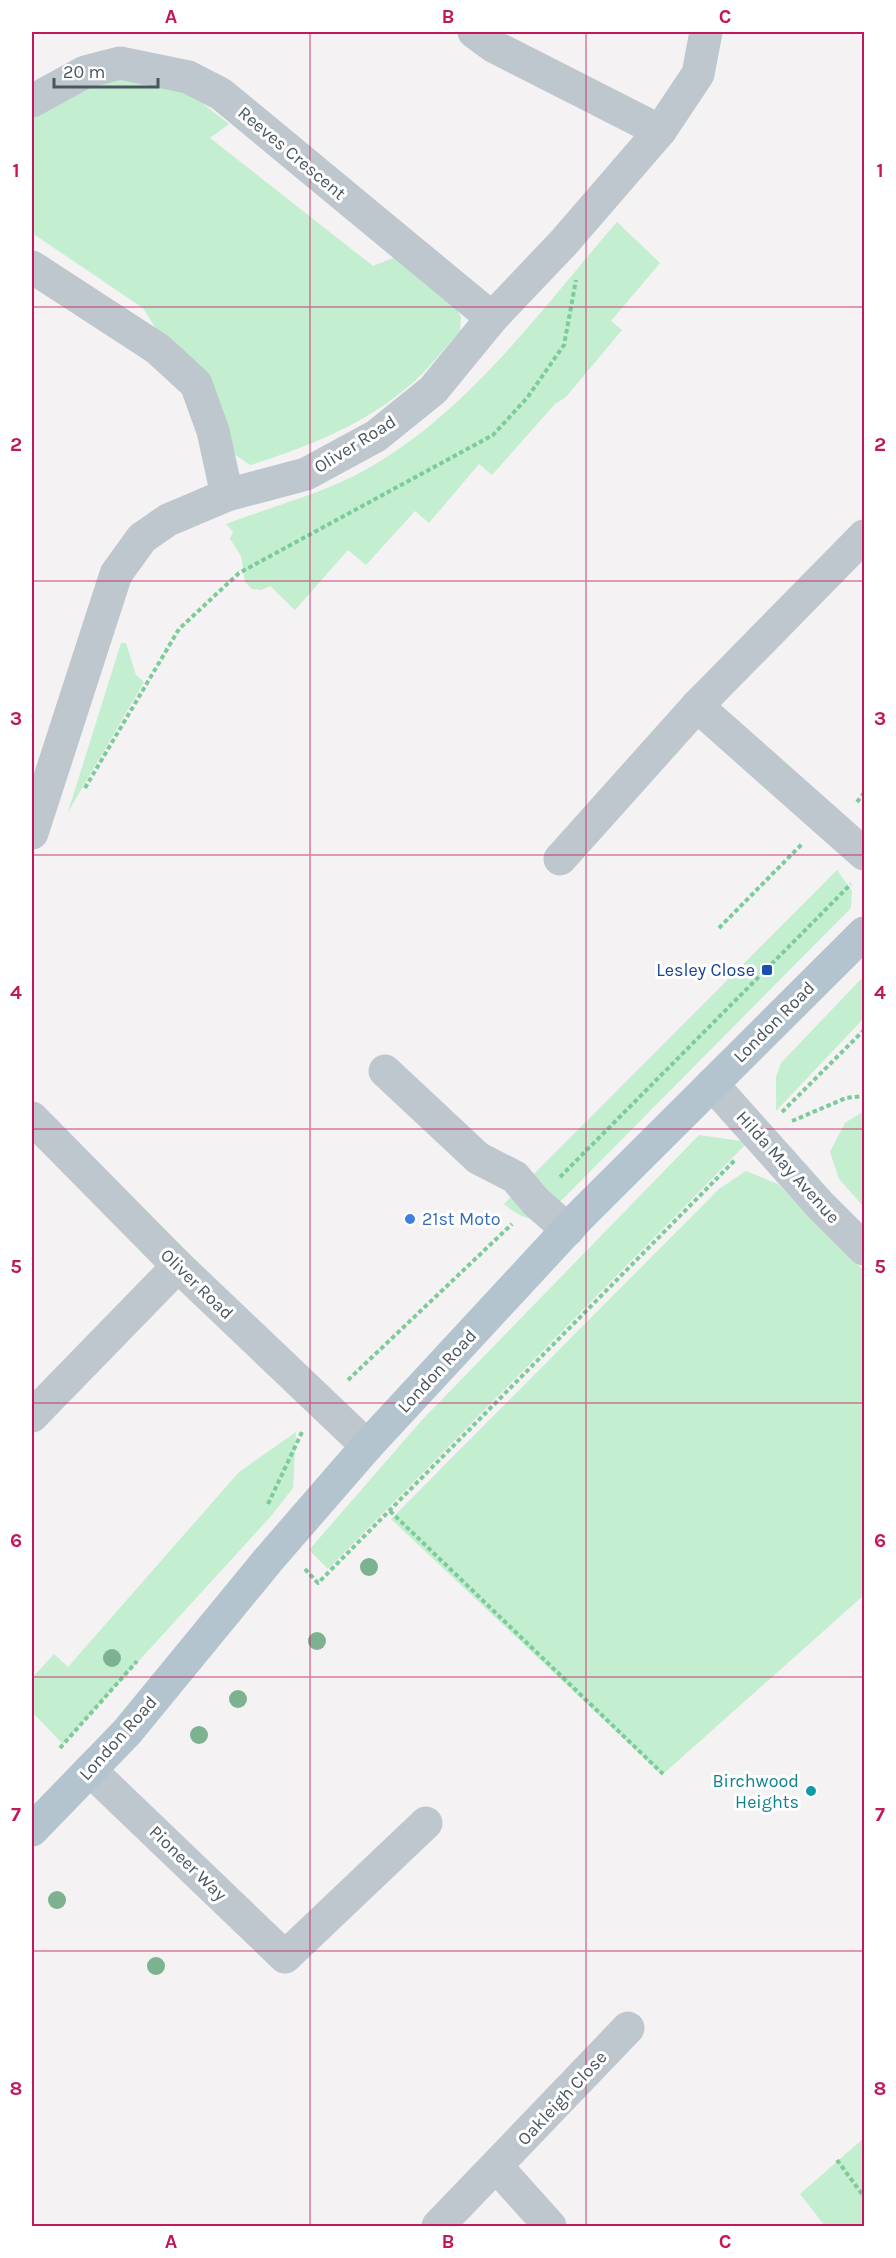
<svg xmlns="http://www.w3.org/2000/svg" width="896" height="2258" viewBox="0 0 896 2258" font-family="Karla,sans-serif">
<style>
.green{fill:#c3eecf}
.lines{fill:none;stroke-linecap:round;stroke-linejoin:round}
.path{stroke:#7ccb9b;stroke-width:4;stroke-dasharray:4.5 3;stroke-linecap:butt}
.minor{stroke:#bec7cd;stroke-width:33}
.major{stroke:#b3c4ce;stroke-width:33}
.tree{fill:#7db291}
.grid{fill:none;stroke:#c2185b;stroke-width:1.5;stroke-opacity:0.55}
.transit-dot{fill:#1a4fb4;stroke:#fff;stroke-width:2}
.shop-dot{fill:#3f7fe0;stroke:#fff;stroke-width:2}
.culture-dot{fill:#0f9aa8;stroke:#fff;stroke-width:2}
.labels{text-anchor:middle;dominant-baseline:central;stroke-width:6;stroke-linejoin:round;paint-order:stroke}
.street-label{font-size:18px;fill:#4a575e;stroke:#fff}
.transit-label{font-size:18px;fill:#164399;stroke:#fff;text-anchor:end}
.shop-label{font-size:18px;fill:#366cbe;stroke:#fff;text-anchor:start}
.culture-label{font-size:18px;fill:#0d838f;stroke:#fff;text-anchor:end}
.neatline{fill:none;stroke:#c2185b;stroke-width:2}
.grid-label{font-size:20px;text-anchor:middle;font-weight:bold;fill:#c2185b}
</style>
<rect width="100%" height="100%" fill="#f4f2f2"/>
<g class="green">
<path d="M119,77l64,11 46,36 -19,14 163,128 25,-10 55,46 8,15 -1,14c-12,14 -24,28 -37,42 -47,47 -111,73 -173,92l-16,-11 -91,-146 -111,-75v-116l56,-33z"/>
<path d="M617,222l43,41 -49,58 11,9 -56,67 -11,7 -63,71 -13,-11 -50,59 -14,-12 -49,54 -18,-15 -53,60 -25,-24 -9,4 -9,-1 -7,-7 -4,-26 -11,-17 3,-7 -7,-8c42,-16 87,-28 128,-48 109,-56 184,-163 263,-254z"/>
<polygon points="121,643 126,643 136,675 144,682 68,812"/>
<path d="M837,870l15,21 -1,17 -307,310c-17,3 -27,-3 -40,-14z"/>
<polygon points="864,976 864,1018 776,1111 776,1077 781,1063"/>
<polygon points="864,1111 864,1207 839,1179 830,1152 845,1123"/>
<polygon points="699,1135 748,1142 328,1569 309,1550 422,1420"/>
<polygon points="746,1171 778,1184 864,1271 864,1595 662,1775 391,1519 719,1189"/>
<polygon points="296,1432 293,1488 271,1516 63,1744 32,1712 32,1678 54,1654 68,1667 239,1472"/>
<polygon points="864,2138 864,2226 825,2226 800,2194"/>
</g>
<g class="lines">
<g class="path">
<polyline points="85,788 179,629 239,573 493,435 527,398 564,345 576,280"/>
<polyline points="857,802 864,793"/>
<polyline points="719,928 803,843"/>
<polyline points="782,1112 864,1030"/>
<polyline points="792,1121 846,1098 864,1096"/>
<polyline points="560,1177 851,884"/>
<polyline points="348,1380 512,1224"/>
<polyline points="268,1504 303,1430"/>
<polyline points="390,1511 663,1774"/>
<polyline points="305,1569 318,1583 735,1160"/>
<polyline points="60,1748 137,1661"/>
<polyline points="837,2160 862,2194 864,2190"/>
</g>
<g class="minor">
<polyline points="474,32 493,46 660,131"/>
<polyline points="32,101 85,72 120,63 188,77 221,94 492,318"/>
<polyline points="32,267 158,349 196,384 213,431 227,495"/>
<polyline points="697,706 864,854"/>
<polyline points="32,833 116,574 142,538 168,520 227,495 306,474 376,436 433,390 492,318 565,241 660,131 698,74 706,32"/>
<polyline points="560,859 697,706 864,536"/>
<polyline points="385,1071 478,1158 515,1177 536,1202 568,1230"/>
<polyline points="712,1084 820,1205 864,1249"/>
<polyline points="32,1118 178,1266 367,1446"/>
<polyline points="32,1416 178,1266"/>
<polyline points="90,1770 285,1957 426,1823"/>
<polyline points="497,2167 550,2226"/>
<polyline points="438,2226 628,2028"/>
</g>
<polyline class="major" points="32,1830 127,1732 269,1559 367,1446 580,1216 864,933"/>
</g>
<g class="tree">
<circle cx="369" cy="1567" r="9"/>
<circle cx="317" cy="1641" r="9"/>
<circle cx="112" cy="1658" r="9"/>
<circle cx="238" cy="1699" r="9"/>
<circle cx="199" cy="1735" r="9"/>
<circle cx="57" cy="1900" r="9"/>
<circle cx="156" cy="1966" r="9"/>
</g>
<path class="grid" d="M310,32v2194M586,32v2194M32,307h832M32,581h832M32,855h832M32,1129h832M32,1403h832M32,1677h832M32,1951h832"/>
<rect class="transit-dot" x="761" y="964" width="12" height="12" rx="3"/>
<circle class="shop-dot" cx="410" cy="1219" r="6"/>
<circle class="culture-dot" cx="811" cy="1791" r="6"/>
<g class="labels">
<g class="street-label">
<text transform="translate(292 153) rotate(40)">Reeves Crescent</text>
<text transform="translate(355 444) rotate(-32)">Oliver Road</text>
<text transform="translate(774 1022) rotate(-45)">London Road</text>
<text transform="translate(788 1167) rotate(48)">Hilda May Avenue</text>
<text transform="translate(197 1284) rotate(44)">Oliver Road</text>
<text transform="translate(437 1371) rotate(-47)">London Road</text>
<text transform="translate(118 1738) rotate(-48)">London Road</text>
<text transform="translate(188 1863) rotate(44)">Pioneer Way</text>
<text transform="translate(562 2098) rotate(-47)">Oakleigh Close</text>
</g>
<g class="transit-label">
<text x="755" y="970">Lesley Close</text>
</g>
<g class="shop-label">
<text x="422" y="1219">21st Moto</text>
</g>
<g class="culture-label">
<text x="799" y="1781">Birchwood<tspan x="799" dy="21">Heights</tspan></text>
</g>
</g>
<rect width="896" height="2258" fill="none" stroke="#ffffff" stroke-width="66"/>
<path d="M54 78v9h104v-9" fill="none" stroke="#4a575e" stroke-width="3"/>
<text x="63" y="78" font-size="18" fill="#4a575e" stroke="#ffffff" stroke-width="4.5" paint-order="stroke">20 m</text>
<rect x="33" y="33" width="830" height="2192" class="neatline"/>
<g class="grid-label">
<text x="171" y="23">A</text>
<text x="448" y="23">B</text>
<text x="725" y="23">C</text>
<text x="16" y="177">1</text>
<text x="880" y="177">1</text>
<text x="16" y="451">2</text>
<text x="880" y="451">2</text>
<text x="16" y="725">3</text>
<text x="880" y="725">3</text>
<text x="16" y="999">4</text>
<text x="880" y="999">4</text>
<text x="16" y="1273">5</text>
<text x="880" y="1273">5</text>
<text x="16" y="1547">6</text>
<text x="880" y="1547">6</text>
<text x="16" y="1821">7</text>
<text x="880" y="1821">7</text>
<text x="16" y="2095">8</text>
<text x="880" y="2095">8</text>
<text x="171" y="2248">A</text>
<text x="448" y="2248">B</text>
<text x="725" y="2248">C</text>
</g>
</svg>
